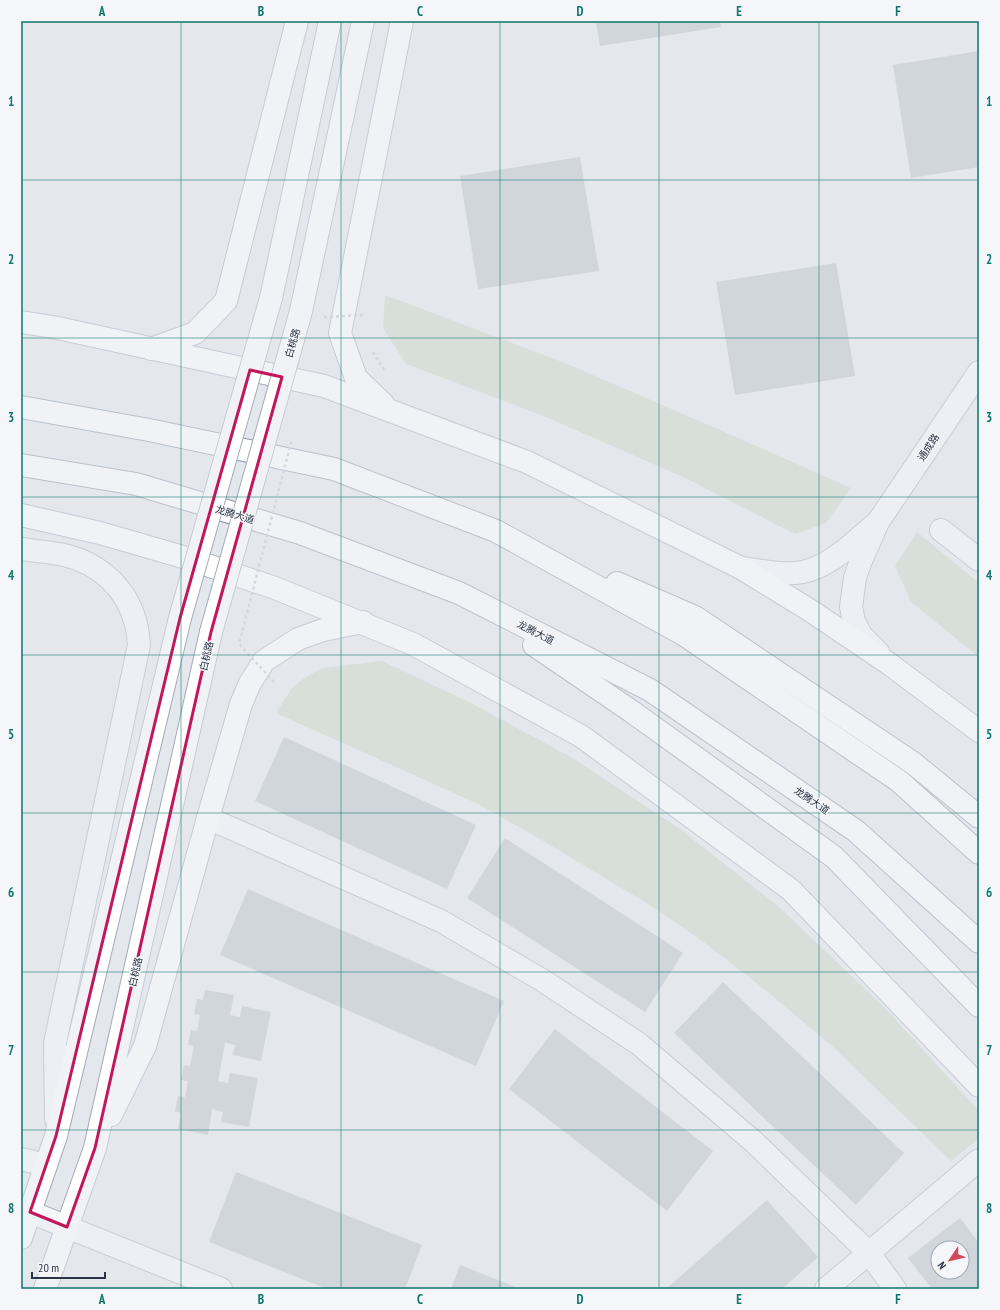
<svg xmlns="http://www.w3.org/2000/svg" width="1000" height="1310" font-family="'PT Sans Narrow','Noto Sans SC',sans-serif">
<rect width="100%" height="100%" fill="#e4e7ec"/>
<g fill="#c9d6c5">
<polygon points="385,295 565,363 711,426 851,488 826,523 795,534 683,477 546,417 406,364 383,328"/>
<polygon points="917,532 979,583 979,657 911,602 895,566"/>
<polygon points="382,661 471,703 569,756 676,826 778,906 884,1007 979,1111 977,1140 951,1161 832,1046 768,992 705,943 648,904 535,836 478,804 276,713 292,688 304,678 322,668"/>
</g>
<g fill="#bbc0ca" fill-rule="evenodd">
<polygon points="596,21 720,21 721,27 600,46"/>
<polygon points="979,51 979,167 911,178 893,65"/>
<polygon points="580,157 599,271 478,289 460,176"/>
<polygon points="836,263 855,376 735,395 716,282"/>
<polygon points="284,737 476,825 447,889 255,801"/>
<polygon points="505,838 683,953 645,1012 467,898"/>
<polygon points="248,889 504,1001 476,1066 220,955"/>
<polygon points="723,982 904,1153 856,1205 674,1033"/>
<polygon points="205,990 234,995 230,1015 240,1017 242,1006 271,1012 261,1061 233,1055 235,1045 225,1043 218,1081 228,1083 230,1073 258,1078 249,1127 221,1122 223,1112 212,1109 208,1135 178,1129 181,1113 175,1111 178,1096 185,1097 188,1081 181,1080 184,1065 190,1066 194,1046 188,1045 191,1030 197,1031 200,1015 194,1014 197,999 203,1000"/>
<polygon points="555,1029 713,1151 667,1211 509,1089"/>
<polygon points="236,1172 422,1245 405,1289 327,1289 209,1242"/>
<polygon points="767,1200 818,1257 782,1289 666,1289"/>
<path d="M 960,1218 L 979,1243 L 979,1289 L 932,1289 L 908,1258 ZM 938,1248 L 962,1248 L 962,1272 L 938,1272 Z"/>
<polygon points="460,1265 521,1289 451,1289"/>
</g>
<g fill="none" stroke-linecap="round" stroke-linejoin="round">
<defs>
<g id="minor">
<polyline points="941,530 979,560"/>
<path d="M 21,549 C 35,551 50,552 64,555 C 99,563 127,588 136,624 C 138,631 138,638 139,645 L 55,1043 L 56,1119"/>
<path d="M 741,568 C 760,570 783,576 803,572 C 831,566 854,542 875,524"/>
<polyline points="878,652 861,635 854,621 851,607 855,578 860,563 878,522 979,372"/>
<polyline points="208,818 441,921 542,980 639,1044 754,1142 869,1253 895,1289"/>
<polyline points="21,1159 46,1165"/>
<polyline points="30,1212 221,1289"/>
<polyline points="826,1289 979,1160"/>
</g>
<g id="major">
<polyline points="271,298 330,21"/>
<polyline points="301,311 363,21"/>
<polyline points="21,322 53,327 324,386 527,462 741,568 811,611 888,663 979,731"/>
<polyline points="151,349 195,333 226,301 297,21"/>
<polyline points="383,404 356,378 340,333 402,21"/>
<polyline points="21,515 100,533 183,557 275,588 413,644 581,736 791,890 979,1086"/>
<polyline points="111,1115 145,1046 208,818 241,704 250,683 264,661 298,639 323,630 363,622"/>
<polyline points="21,1238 56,1136 180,618"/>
<polyline points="45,1289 95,1148 211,632"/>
</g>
<g id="highway">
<polyline points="21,407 149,430 334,469 496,531 683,634 899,781 979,853"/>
<polyline points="21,465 136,484 300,533 459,593 650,690 856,831 979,942"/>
<polyline points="617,583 695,617 913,763 979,817"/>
<polyline points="534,645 631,711 834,857 979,1006"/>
</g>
</defs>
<use href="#minor" stroke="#a9aeb7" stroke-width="24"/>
<use href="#major" stroke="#a3abb8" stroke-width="24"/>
<use href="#highway" stroke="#8b94a3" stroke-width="24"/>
<polyline stroke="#c2c5cb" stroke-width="2.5" stroke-dasharray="3 3" stroke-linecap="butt" points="373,352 385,371"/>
<use href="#minor" stroke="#f7f8fa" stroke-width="22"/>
<use href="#major" stroke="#fff" stroke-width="22"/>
<use href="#highway" stroke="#fff" stroke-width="22"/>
<defs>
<g id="major-bridge">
<polyline points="180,618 271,298"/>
<polyline points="211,632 301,311"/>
</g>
</defs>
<use href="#major-bridge" stroke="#a3abb8" stroke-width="24" stroke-linecap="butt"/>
<g stroke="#c2c5cb" stroke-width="2.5" stroke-dasharray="3 3" stroke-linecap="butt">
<polyline points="324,317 366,315"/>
<polyline points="274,682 239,644 292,439"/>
</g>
<use href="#major-bridge" stroke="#fff" stroke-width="22"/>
</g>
<path d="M0 0H1000V1310H0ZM 250,370 L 282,377 L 211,632 L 95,1148 L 67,1227 L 30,1212 L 56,1136 L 180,618 Z" fill="#e4e7ec" fill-opacity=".55" fill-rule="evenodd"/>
<path fill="none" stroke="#c2185b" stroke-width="3" stroke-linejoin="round" d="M 250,370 L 282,377 L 211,632 L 95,1148 L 67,1227 L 30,1212 L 56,1136 L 180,618 Z"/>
<path fill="none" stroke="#0f766e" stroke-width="1" stroke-opacity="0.55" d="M 181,21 L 181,1289M 341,21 L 341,1289M 500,21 L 500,1289M 659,21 L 659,1289M 819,21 L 819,1289M 21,180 L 979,180M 21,338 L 979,338M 21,497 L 979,497M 21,655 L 979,655M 21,813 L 979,813M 21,972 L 979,972M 21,1130 L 979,1130"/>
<g text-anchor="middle" stroke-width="3" stroke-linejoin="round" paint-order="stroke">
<g font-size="10" fill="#2b3445" stroke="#f4f6f9">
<text transform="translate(292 343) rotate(-74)" y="4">白桃路</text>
<text transform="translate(928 447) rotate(-56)" y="4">通成路</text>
<text transform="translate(235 514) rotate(17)" y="4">龙腾大道</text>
<text transform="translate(536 632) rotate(27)" y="4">龙腾大道</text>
<text transform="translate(206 656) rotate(-77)" y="4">白桃路</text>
<text transform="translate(812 800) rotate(34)" y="4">龙腾大道</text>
<text transform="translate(135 972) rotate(-77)" y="4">白桃路</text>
</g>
</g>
<rect width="1000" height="1310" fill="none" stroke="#f4f6f9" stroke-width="44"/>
<g transform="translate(950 1260) rotate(235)"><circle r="19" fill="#f4f6f9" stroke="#a4a8b1"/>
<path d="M0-3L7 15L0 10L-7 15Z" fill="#d1495b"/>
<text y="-6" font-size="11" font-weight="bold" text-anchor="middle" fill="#2b3445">N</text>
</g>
<path d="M32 1272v6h73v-6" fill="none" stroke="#2b3445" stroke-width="2"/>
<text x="38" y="1272" font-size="12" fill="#2b3445" stroke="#f4f6f9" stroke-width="3" paint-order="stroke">20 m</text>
<rect x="22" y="22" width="956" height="1266" fill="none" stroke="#0f766e" stroke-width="1.5"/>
<g font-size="13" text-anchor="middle" font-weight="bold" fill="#0f766e">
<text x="102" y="16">A</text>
<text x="261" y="16">B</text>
<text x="420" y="16">C</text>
<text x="580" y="16">D</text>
<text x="739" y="16">E</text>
<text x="898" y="16">F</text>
<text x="11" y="106">1</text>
<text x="989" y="106">1</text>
<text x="11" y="264">2</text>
<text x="989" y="264">2</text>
<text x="11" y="422">3</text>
<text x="989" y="422">3</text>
<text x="11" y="580">4</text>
<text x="989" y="580">4</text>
<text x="11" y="739">5</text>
<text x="989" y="739">5</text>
<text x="11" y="897">6</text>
<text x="989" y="897">6</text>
<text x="11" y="1055">7</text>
<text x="989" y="1055">7</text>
<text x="11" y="1213">8</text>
<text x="989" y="1213">8</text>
<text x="102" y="1304">A</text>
<text x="261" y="1304">B</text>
<text x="420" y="1304">C</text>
<text x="580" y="1304">D</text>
<text x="739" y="1304">E</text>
<text x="898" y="1304">F</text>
</g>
</svg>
